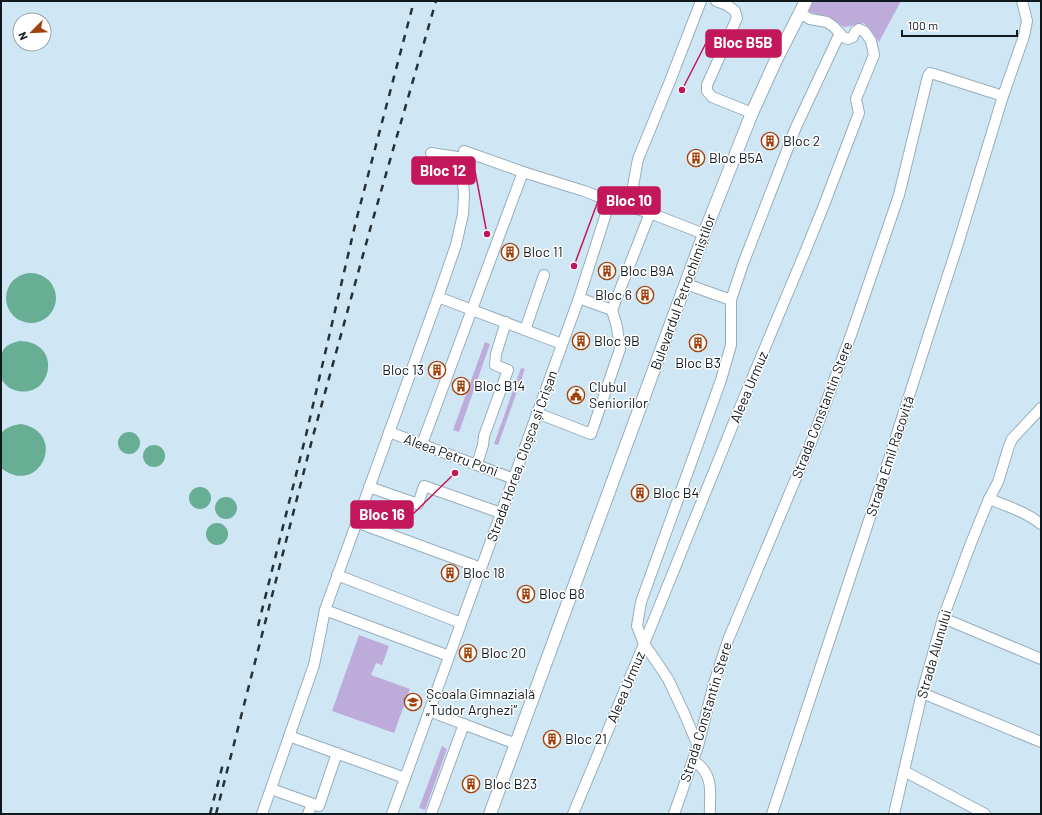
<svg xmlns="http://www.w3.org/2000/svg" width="1042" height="815" font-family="Barlow,sans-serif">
<rect width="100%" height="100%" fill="#cfe7f5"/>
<g fill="#bdabd9">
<polygon points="813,1 901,1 879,42 864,23 845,27 808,11"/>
<polygon points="485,342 490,344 459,432 453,430"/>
<polygon points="521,368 525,369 498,445 494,444"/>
<polygon points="359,635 389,646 382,665 376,663 371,675 410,689 394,733 332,711"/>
<polygon points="442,746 447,749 425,810 419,808"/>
</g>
<g fill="#67ae94">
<circle cx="31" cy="298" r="25"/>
<path d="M 19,341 C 63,341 53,398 18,391 C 13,390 9,388 5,384 C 0,378 1,375 1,367 C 1,350 2,346 19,341 Z"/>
<path d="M 21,424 C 69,433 39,498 1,468 L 1,433 C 7,427 13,425 21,424 Z"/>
<circle cx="129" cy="443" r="11"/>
<circle cx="154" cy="456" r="11"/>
<circle cx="200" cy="498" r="11"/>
<circle cx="226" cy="508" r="11"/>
<circle cx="217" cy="534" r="11"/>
</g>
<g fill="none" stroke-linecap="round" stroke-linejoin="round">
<defs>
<g id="minor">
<polyline points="716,1 727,5 735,11 737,18 707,85 707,91 712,97 752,113"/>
<polyline points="431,153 464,158"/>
<polyline points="626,206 631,197 638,159 670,81 701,1"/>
<polyline points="686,284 731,300 731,345 721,380 641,602 637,626 644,644 656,661 668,679 684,713 698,746"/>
<polyline points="438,297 562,344"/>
<polyline points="579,298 612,310"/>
<polyline points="731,300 743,264 796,127 840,33"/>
<polyline points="525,330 544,275"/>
<polyline points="537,413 591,434 620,349 617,327 612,310 650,213"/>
<polyline points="389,432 514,479"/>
<polyline points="422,444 523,172"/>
<polyline points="477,464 483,445 484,436 508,370 495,365 496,354 506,322"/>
<polyline points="369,487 418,504 424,486 501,513"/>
<path d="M 989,499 C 1007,506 1026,512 1041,524"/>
<polyline points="356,522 481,568"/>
<polyline points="337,575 461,623"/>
<polyline points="325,610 449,656"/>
<polyline points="943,618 1041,659"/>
<polyline points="922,693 1041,742"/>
<polyline points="429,711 516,744"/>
<polyline points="289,736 405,778"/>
<path d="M 693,760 C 696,763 700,765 702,768 C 714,781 709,799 710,814"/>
<polyline points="904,771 985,814"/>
<polyline points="271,789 319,806 337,753"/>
<polyline points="262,814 314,665 325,610 438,297 456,245 463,214 464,194 462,173 464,151 523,172 584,191 610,201 650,213 704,234"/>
<polyline points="308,814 312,804"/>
<polyline points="392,814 579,298 610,201"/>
<polyline points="431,814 464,724"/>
<polyline points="573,814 644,644 736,417 805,252 824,205 859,113 856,99 874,55 871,41 865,32 859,29 855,32 853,37 848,39 843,37 834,27 827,22 810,19 800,13"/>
<polyline points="674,814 698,746 714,683 728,640 812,440 851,335 899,195 928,76 930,73 934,74 1003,96"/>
<polyline points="772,814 879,490 933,321 958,244 1003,96 1024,36 1027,21 1022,1"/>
<polyline points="894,814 922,693 943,618 971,543 989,499 998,482 1009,446 1012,439 1041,408"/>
</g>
<polyline id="major" points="490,814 704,234 752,113 776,60 806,1"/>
</defs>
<use href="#minor" stroke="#97adbb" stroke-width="12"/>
<use href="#major" stroke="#97adbb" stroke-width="14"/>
<use href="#minor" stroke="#fff" stroke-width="10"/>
<use href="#major" stroke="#fff" stroke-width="12"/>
<g stroke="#263137" stroke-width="2.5" stroke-dasharray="7 7" stroke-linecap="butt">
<polyline points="258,626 306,435 356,221 414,1"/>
<polyline points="210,814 224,760"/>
<polyline points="216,814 313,436 371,226 436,1"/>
</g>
</g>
<defs>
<symbol id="building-ring" viewBox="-11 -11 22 22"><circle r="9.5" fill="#fff" stroke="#a33f09" stroke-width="1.5"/><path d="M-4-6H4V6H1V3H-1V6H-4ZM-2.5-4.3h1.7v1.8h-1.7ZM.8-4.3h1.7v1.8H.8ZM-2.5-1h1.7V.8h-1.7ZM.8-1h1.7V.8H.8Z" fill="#a33f09"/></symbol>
<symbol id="civic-ring" viewBox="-11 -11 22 22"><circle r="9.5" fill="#fff" stroke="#a33f09" stroke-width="1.5"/><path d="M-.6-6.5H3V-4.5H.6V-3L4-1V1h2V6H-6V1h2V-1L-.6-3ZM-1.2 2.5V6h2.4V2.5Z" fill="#a33f09"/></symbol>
<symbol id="school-ring" viewBox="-11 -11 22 22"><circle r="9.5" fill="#fff" stroke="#a33f09" stroke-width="1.5"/><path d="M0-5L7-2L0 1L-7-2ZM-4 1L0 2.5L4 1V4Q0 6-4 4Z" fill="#a33f09"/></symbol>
</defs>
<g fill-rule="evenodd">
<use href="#building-ring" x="760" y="131" width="20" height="20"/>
<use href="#building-ring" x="686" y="148" width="20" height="20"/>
<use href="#building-ring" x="500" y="242" width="20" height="20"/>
<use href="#building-ring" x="597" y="261" width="20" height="20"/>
<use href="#building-ring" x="635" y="285" width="20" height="20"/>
<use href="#building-ring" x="571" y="331" width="20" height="20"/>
<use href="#building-ring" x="688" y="333" width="20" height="20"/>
<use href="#building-ring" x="427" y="360" width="20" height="20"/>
<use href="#building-ring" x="451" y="376" width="20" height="20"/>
<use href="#civic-ring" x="566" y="385" width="20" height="20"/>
<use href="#building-ring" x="630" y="483" width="20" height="20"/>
<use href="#building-ring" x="440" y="563" width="20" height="20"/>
<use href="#building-ring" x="516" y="584" width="20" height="20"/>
<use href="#building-ring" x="458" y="643" width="20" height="20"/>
<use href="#school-ring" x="403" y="692" width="20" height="20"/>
<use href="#building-ring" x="542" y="729" width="20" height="20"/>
<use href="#building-ring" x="461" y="774" width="20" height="20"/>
</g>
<g text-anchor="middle" stroke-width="3" stroke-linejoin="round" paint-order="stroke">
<g font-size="14" fill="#0f181d" stroke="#fff" text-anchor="start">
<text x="783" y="146">Bloc 2</text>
<text x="709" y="163">Bloc B5A</text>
<text x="523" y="257">Bloc 11</text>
<text x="620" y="276">Bloc B9A</text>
<text x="632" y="300" text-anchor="end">Bloc 6</text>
<text x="594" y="346">Bloc 9B</text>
<text x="698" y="368" text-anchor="middle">Bloc B3</text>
<text x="424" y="375" text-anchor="end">Bloc 13</text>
<text x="474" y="391">Bloc B14</text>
<text x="589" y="392">Clubul<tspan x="589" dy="16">Seniorilor</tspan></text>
<text x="653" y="498">Bloc B4</text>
<text x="463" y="578">Bloc 18</text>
<text x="539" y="599">Bloc B8</text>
<text x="481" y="658">Bloc 20</text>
<text x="426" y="699">Școala Gimnazială<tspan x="426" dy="16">„Tudor Arghezi”</tspan></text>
<text x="565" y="744">Bloc 21</text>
<text x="484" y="789">Bloc B23</text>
</g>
<g font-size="14" fill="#0f181d" stroke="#fff">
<text transform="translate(683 292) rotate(-70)" y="5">Bulevardul Petrochimiștilor</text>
<text transform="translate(749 387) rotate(-67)" y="5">Aleea Urmuz</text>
<text transform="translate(822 410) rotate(-69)" y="5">Strada Constantin Stere</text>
<text transform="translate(451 455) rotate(20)" y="5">Aleea Petru Poni</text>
<text transform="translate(522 456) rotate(-70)" y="5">Strada Horea, Cloșca și Crișan</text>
<text transform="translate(890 456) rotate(-72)" y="5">Strada Emil Racoviță</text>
<text transform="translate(934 654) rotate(-74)" y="5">Strada Alunului</text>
<text transform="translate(626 687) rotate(-67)" y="5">Aleea Urmuz</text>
<text transform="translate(706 712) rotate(-73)" y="5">Strada Constantin Stere</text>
</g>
</g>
<path fill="none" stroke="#c2185b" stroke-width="1.5" d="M682 90L706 43M487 234L475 171M574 266L598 201M455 473L413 514"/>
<g fill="#c2185b" stroke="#fff" stroke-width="1.5">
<circle cx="682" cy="90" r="4"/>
<circle cx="487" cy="234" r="4"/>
<circle cx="574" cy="266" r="4"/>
<circle cx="455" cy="473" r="4"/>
</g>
<g fill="#c2185b" stroke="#c2185b" stroke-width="1.5">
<rect x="706" y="30" width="75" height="27" rx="4"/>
<rect x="412" y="157" width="63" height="27" rx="4"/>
<rect x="598" y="187" width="62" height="27" rx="4"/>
<rect x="351" y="501" width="62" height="27" rx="4"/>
</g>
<g font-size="15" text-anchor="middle" font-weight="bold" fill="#fff">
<text x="743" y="48">Bloc B5B</text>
<text x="443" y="176">Bloc 12</text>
<text x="629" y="206">Bloc 10</text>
<text x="382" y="520">Bloc 16</text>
</g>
<rect width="1042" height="815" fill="none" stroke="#0f181d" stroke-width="4"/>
<g transform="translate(32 32) rotate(246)"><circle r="19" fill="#ffffff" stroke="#9fa3a5"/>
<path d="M0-3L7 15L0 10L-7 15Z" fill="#a33f09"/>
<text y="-6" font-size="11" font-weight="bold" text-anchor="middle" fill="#0f181d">N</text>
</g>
<path d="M902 30v6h115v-6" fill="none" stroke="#0f181d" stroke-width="2"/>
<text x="908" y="30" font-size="12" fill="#0f181d" stroke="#ffffff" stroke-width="3" paint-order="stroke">100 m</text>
</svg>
